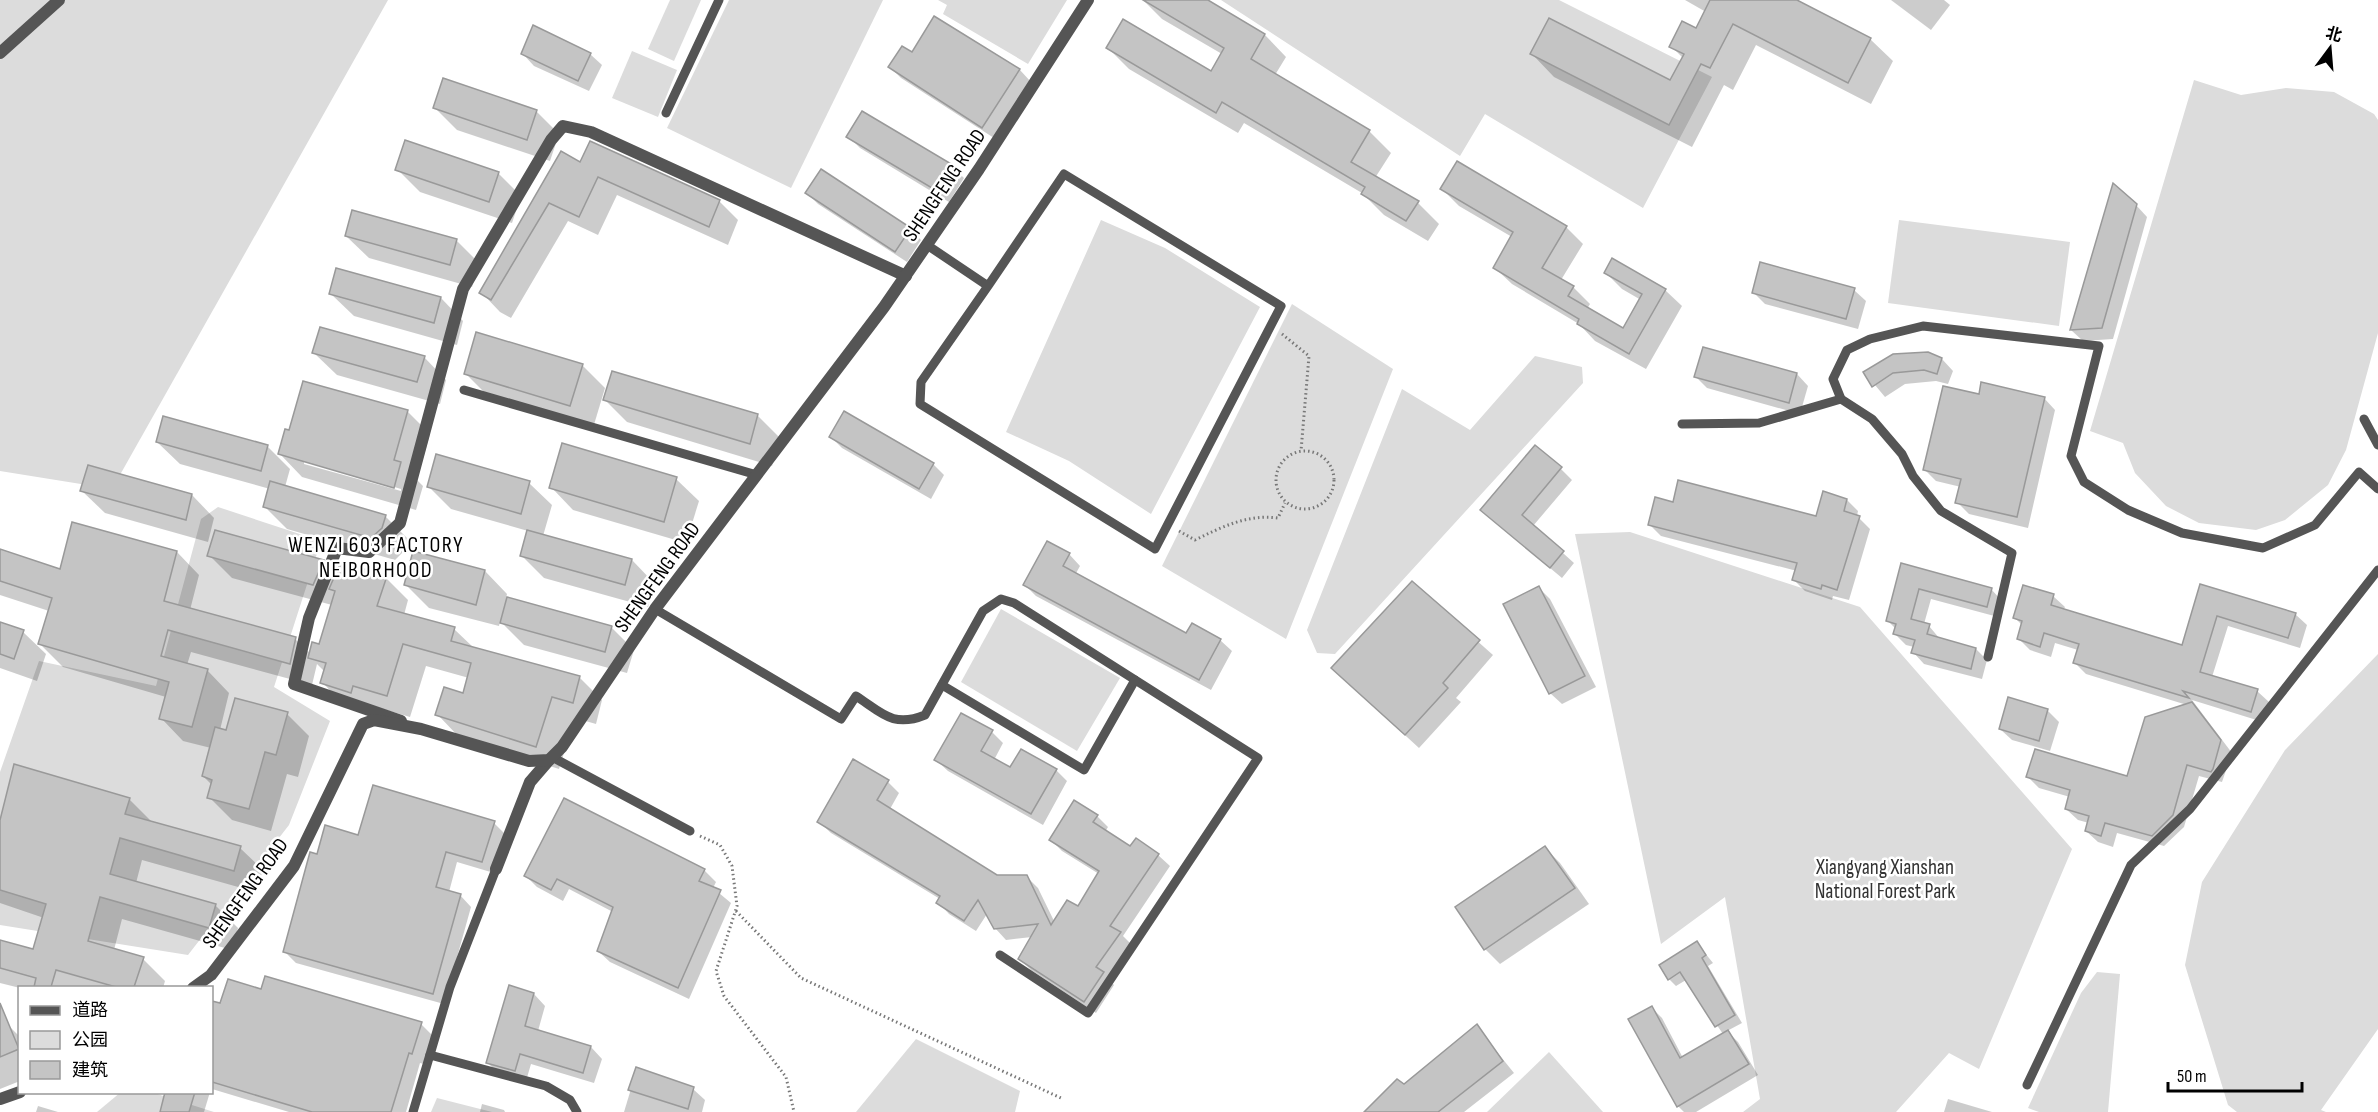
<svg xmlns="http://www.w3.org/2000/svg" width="2378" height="1112" font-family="'Sofia Sans Condensed','Noto Sans SC',sans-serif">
<rect width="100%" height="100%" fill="#fff"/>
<g fill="#dcdcdc">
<polygon points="0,0 388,0 112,489 0,471"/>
<polygon points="670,0 701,0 674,61 648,49"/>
<polygon points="729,0 883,0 791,188 667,128"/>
<polygon points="938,0 1067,0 1028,64 943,14 947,5"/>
<polygon points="1221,0 1559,0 1712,77 1643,208 1485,114 1460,156"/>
<polygon points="632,51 677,70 658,117 612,98"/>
<polygon points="2194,80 2241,95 2286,88 2334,92 2374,114 2378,120 2378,333 2346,450 2328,485 2285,520 2256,530 2199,523 2166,506 2135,473 2123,443 2090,431"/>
<polygon points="1101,220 1165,248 1260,307 1151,514 1069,461 1006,432"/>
<polygon points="1899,220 2070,242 2059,326 1888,303"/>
<polygon points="1292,304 1393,369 1286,639 1162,566"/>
<polygon points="1535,356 1582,367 1583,383 1335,654 1317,653 1307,630 1402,389 1470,430"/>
<polygon points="218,507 321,541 274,687 330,721 289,825 188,955 0,925 0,772 39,661 156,686 201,519"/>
<polygon points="1630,532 1860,607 2072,849 1979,1069 1949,1053 1896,1112 1743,1112 1760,1099 1725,897 1661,944 1575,534"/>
<polygon points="1001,609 1120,678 1077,751 961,682"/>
<polygon points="2378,654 2378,1029 2321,1110 2326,1112 2237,1112 2228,1105 2185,965 2202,882 2285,750"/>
<polygon points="2097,972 2120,974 2108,1112 2039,1112 2028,1108 2081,993"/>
<polygon points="916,1039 1020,1091 1015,1112 856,1112"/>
<polygon points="1549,1052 1603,1112 1487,1112"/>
<polygon points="121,1092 154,1093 214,1112 97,1112"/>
<polygon points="437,1098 492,1112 431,1112"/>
</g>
<g fill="#0003" fill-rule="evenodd">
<polygon points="1143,0 1205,0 1265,35 1286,57 1275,75 1369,131 1391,153 1375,178 1418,203 1439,224 1428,241 1384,215 1362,193 1244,123 1238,133 1129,69 1108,48 1211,73 1222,54 1162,19"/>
<polygon points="1685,0 1794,0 1870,39 1893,61 1871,104 1756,45 1733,90 1724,85 1692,147 1554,77 1532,54 1671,82 1683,58 1671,46 1696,30 1706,12"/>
<polygon points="1891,0 1944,0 1950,5 1931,30"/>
<polygon points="934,18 1020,70 1031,82 994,138 901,78 890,67 912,54"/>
<polygon points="523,54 590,54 602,65 589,91 534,66"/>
<polygon points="435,108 536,111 559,134 550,161 457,130"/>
<polygon points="863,113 952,167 964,178 949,202 860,148 848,136"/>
<polygon points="562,154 581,164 719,201 738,220 728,245 617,195 598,235 568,221 511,318 500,312 481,292"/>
<polygon points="1458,163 1566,227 1583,244 1561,280 1573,287 1590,304 1587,309 1624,330 1641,300 1622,289 1606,273 1665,290 1682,306 1646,369 1595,341 1579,324 1512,284 1495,268 1512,237 1459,206 1442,189"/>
<polygon points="397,169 498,173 521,196 512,223 420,192"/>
<polygon points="807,193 910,229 921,240 907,262 818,204"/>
<polygon points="2136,205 2147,217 2113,339 2083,341 2071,330"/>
<polygon points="346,236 456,240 479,263 472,287 369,258"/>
<polygon points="1854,290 1866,301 1858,329 1765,304 1753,292"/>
<polygon points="331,294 441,298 463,321 457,345 354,316"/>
<polygon points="1704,349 1797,374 1808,386 1800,414 1707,388 1696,377"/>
<polygon points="314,353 424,357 446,380 440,404 337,375"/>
<polygon points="1928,353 1942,359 1953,371 1948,384 1936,381 1905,384 1885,397 1865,373"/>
<polygon points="582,365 605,388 593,428 488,396 465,373"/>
<polygon points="613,372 758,416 780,438 772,466 627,422 605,400"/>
<polygon points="1980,396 2044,398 2055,410 2028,528 1969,514 1957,502 1961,487 1936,481 1925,470"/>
<path d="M 407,411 L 430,434 L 417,480 L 423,486 L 416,510 L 302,477 L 280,454 L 290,432 ZM 304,460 L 401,489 L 401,491 L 304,464 Z"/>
<polygon points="831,437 933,464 944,475 931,499 842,448"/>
<polygon points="157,442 267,446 290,469 285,487 385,516 408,539 404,551 395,560 287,529 265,507 270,489 180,464"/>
<polygon points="1561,469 1572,480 1533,526 1574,563 1562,578 1494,521"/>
<polygon points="676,479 699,501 686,543 573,510 551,487"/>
<polygon points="529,483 552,505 543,536 632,560 654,583 648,607 544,578 522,556 528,531 451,509 428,486"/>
<polygon points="82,491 192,495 214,518 208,542 105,513"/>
<polygon points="1847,500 1858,511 1857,516 1870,529 1849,600 1833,596 1832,600 1805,591 1794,580 1797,571 1661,536 1649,524 1674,504 1817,517"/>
<polygon points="0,550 61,571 177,552 199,575 190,610 295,639 311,654 320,645 332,605 232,578 209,555 323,561 337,575 386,578 408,600 404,615 454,629 474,648 580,678 602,700 596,724 575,718 559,769 459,737 437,714 464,695 469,678 426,666 410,717 376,707 344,705 322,682 325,672 317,664 312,685 191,652 187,665 207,670 229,693 220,730 227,732 287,714 309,736 298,777 287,774 271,831 232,820 209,797 212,785 203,776 211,748 183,741 161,718 166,697 63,667 40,644 49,611 0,595"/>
<polygon points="1069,554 1080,566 1075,575 1187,635 1220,640 1232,651 1211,690 1036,596 1025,585"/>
<polygon points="1902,565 1991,589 2002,601 1998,617 1931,599 1924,624 1929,626 1940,639 1976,649 1987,660 1982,679 1924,664 1913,652 1914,647 1906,645 1895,634 1896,629 1887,620"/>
<polygon points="485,571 507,594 506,598 611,627 634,650 627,673 524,645 500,621 499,626 429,608 406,585"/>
<polygon points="1412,583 1493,655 1456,698 1461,702 1419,748 1347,682"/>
<polygon points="2201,585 2295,614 2307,625 2300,648 2228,626 2212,677 2257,691 2269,702 2263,722 2192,700 2232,753 2222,782 2199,776 2184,827 2164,846 2117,833 2113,847 2098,842 2086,831 2089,823 2078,820 2066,809 2070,797 2039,788 2028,777 2128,778 2187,705 2086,674 2075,663 2078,650 2055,643 2051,657 2030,650 2019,639 2023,626 2015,618 2053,596 2065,607 2063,611 2183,647"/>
<polygon points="1539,588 1550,599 1596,687 1562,704 1550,693"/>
<polygon points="0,624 23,632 46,654 37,681 0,668"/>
<polygon points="2047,710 2059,722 2050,751 2012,740 2000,729"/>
<polygon points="992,732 1003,743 994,760 1011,769 1056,770 1067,781 1043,825 948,771 936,760"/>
<polygon points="888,782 899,793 890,809 996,876 1026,876 1038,888 1055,923 1079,908 1099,874 1062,851 1051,840 1097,816 1108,827 1105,832 1131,848 1158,855 1170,866 1123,936 1131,944 1107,978 1114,985 1096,1013 1031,970 1019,958 1032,937 1006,940 995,928 987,914 976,931 949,914 938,902 940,899 831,833 819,822"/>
<polygon points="129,799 151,821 240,848 263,870 256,892 142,860 136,883 215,905 238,928 232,950 122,919 114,950 143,959 165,981 163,988 20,988 0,983 0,941 34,951 44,918 0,903 0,819"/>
<polygon points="565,800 705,871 716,882 713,888 731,903 689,999 610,962 598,951 613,912 569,889 563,901 537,887 526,876"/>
<polygon points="494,823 505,834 494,873 457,862 449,892 460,895 471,907 444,1004 296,963 284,951 318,856 359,837"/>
<polygon points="1545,848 1560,863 1589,904 1500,964 1485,949"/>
<polygon points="1697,943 1713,963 1708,966 1742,1023 1727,1031 1738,1042 1758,1075 1696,1112 1684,1112 1678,1106 1652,1008 1662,1018 1683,1058 1723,1034 1686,980 1676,986 1669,979"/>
<polygon points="262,991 421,1024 432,1035 424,1064 420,1063 406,1112 289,1112 212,1089 212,1002 221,1005"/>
<polygon points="534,994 545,1006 538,1031 591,1047 602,1059 594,1083 531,1064 526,1081 499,1074 487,1062"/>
<polygon points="9,1026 20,1037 20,1081 0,1089 0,1030"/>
<polygon points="1476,1026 1514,1073 1464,1112 1366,1112 1404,1086"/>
<polygon points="637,1069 693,1089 705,1100 702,1112 624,1112"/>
<polygon points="167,1092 210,1092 204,1112 161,1112"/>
<polygon points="1948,1099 1992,1112 1944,1112"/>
<polygon points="482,1104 504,1110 505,1112 480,1112"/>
<polygon points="38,1106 58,1112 36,1112"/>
</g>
<g fill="#c4c4c4" stroke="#999" stroke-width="1.5">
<polygon points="1143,0 1208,0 1265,34 1251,59 1370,130 1351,162 1419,201 1406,221 1361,194 1365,187 1222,102 1216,113 1106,48 1123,19 1211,71 1224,48"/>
<polygon points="1710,0 1797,0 1871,38 1848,83 1733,24 1710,68 1701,64 1669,125 1530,54 1549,18 1670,80 1684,54 1669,47 1682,21 1696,28"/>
<polygon points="934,16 1020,69 982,128 888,67 902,46 912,52"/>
<polygon points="533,25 591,53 578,81 521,54"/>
<polygon points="443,78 537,110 527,140 433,108"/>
<polygon points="862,111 953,165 937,191 846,137"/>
<polygon points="405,140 499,172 489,202 395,170"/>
<polygon points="590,141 720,200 709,227 598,177 579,217 549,203 491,300 479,293 561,151 580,162"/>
<polygon points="1457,161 1567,226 1542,268 1574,286 1568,296 1623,328 1642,294 1604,273 1612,258 1666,289 1629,354 1577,324 1579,319 1493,268 1513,232 1440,189"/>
<polygon points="821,169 911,228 895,252 805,193"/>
<polygon points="2113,183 2137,204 2102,328 2070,330"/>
<polygon points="352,210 457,239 450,265 345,236"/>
<polygon points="1760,262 1855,288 1846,319 1752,293"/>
<polygon points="336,268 441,297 434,323 329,294"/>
<polygon points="320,327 425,356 417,382 312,353"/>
<polygon points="476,332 583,364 570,406 464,374"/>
<polygon points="1703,347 1797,373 1789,403 1694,377"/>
<polygon points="1928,352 1942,358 1937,374 1924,370 1893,373 1872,387 1863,372 1893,354"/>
<polygon points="612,371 758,414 750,444 603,400"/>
<polygon points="303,381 408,410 394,460 401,462 394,488 278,454 285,429 289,430"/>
<polygon points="1981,382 2045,397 2017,517 1955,503 1961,479 1923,470 1943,386 1979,394"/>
<polygon points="844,411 934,463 919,489 829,437"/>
<polygon points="163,416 268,445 261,471 156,442"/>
<polygon points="562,443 677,477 664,522 549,488"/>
<polygon points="1535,445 1562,467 1522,515 1564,551 1550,568 1480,510"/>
<polygon points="436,454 530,481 521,514 427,487"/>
<polygon points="88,465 192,494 186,520 80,491"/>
<polygon points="1678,480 1816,516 1823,491 1847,499 1844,511 1860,516 1837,590 1822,585 1821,589 1792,580 1797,563 1648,525 1655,497 1673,502"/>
<polygon points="270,481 386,515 382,528 371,538 263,507"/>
<polygon points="72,522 177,551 164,601 296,637 290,664 168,630 161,656 208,669 192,727 159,719 169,682 38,644 52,598 0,581 0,549 60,569"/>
<polygon points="215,530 324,560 313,585 207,556"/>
<polygon points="527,530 632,559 625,585 520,556"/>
<polygon points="1047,541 1070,553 1063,566 1186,633 1192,623 1221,639 1199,680 1023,585"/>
<polygon points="413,551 485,570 476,605 404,585"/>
<polygon points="344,563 387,576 377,606 455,627 451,641 580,676 573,703 552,697 536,747 435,715 444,687 463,693 471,663 403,644 387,696 353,686 351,693 320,683 326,663 308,658 312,642 319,644 335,591 329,589 340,564"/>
<polygon points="1901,563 1992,588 1987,607 1919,589 1911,619 1930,624 1927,634 1976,648 1971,669 1911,653 1915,640 1893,634 1896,624 1886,621"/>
<polygon points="1412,581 1480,640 1443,683 1448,688 1405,735 1331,668"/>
<polygon points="2200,584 2296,613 2288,638 2217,616 2200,672 2258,689 2251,712 2183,691 2189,698 2073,663 2079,644 2044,633 2040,647 2017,639 2022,621 2013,618 2023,585 2054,594 2051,605 2182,645"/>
<polygon points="1539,586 1585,676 1549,694 1503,604"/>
<polygon points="507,597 612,626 605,652 500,623"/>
<polygon points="0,622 24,630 14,659 0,654"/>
<polygon points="2008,697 2048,709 2039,741 1999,729"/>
<polygon points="235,698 288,712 276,755 265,752 249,809 207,798 212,780 202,776 215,727 226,730"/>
<polygon points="2192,702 2221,740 2213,769 2211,772 2187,765 2173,815 2152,836 2105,823 2101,836 2085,831 2089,816 2065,809 2070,790 2026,777 2035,749 2127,776 2145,717"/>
<polygon points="961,713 993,730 981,751 1010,767 1021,749 1057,769 1031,814 934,760"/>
<polygon points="853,759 889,780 877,800 997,875 1027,875 1051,925 1067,900 1078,906 1099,871 1049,840 1074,800 1098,815 1093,822 1130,846 1136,838 1159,854 1110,926 1121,932 1096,967 1104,972 1084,1002 1018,959 1038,924 994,929 978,900 964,921 936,903 940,896 817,822"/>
<polygon points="14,764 130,798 125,814 241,846 234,871 120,838 110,874 216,904 209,928 100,897 88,941 144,957 134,987 116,987 56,970 51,987 34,987 36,978 0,968 0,940 33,949 46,904 0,890 0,820"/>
<polygon points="373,785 495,821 482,862 446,852 436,887 461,894 433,994 283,952 310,852 317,854 325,825 358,835"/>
<polygon points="564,798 705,869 699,881 721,890 678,988 597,951 613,907 557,879 551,890 524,876"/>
<polygon points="1545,846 1575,888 1484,950 1455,907"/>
<polygon points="1697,941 1706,955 1702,958 1735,1015 1715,1027 1680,972 1668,980 1659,965"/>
<polygon points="265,976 422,1022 412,1054 409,1053 391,1112 312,1112 212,1082 212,1001 220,1003 228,979 261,989"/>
<polygon points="509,985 534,993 525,1026 591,1046 583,1073 520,1054 515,1071 486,1063"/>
<polygon points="0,1003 19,1049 0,1057"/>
<polygon points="1652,1006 1680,1058 1728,1030 1749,1064 1677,1107 1628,1019"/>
<polygon points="1477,1024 1503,1061 1438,1112 1364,1112 1397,1079 1404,1084"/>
<polygon points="636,1067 694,1087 688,1109 628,1090"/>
<polygon points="165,1092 195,1092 189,1112 160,1112"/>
</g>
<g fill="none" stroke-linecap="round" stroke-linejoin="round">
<g stroke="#777" stroke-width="3" stroke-dasharray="1.5 3" stroke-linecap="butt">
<polyline points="1282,334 1309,356 1301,451"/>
<circle cx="1305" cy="480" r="29"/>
<path d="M 1179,531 L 1195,540 C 1222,527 1247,514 1278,518 L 1285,503"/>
<polyline points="700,836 720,845 732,866 737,906 716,971 724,996 786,1077 794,1112"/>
<polyline points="736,911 801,978 1061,1098"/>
</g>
<g stroke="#555" stroke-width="9">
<polyline points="666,113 719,0"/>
<polyline points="927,245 988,286 1064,174 1281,306 1155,549 920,404 921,382 988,286"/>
<polyline points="464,390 757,475"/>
<polyline points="2364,419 2378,445"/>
<polyline points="1682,424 1759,423 1841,399"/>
<path d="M 655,609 L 841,719 L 856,696 C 882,713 893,728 925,715 L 983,611 L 1001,599 L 1014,603 L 1258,758 L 1088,1013 L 1000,955"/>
<polyline points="1988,657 2012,553 1941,511 1913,476 1902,454 1872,419 1841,399 1833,379 1847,350 1870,339 1923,326 2099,346 2071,456 2084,482 2128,510 2182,533 2263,548 2315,525 2359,472 2378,489"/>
<polyline points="942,685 1084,770 1135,680"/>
<polyline points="552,757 690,831"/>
<polyline points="430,1055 546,1086 570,1100 577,1112"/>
<polyline points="2027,1085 2131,865 2190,809 2378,570"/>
<polyline points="413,1112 450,987 496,869"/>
</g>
<polyline stroke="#555" stroke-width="12" points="0,53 59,0"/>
<g stroke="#555" stroke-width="12">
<polyline points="401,721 294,684 309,618 337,548 369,552 400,523 463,289 551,140 563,126 591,132 906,276"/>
<polyline points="496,869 530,782 549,760"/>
</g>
<g stroke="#555" stroke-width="12">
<polyline points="193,988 211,975 294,866 363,724 374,720 421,729 529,761 549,760 562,747 655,609 884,307 979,169 1088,0"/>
<polyline points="0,1099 20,1092"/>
</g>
</g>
<g text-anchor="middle" stroke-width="5" stroke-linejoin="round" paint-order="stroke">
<g font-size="21" fill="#000" stroke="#fff">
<text transform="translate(944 185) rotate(-56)" y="7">SHENGFENG ROAD</text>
<text transform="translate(657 577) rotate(-54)" y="7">SHENGFENG ROAD</text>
<text transform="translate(245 893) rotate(-54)" y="7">SHENGFENG ROAD</text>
</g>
<g font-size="21" fill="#333" stroke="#fff">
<text x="1885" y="874">Xiangyang Xianshan<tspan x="1885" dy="24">National Forest Park</tspan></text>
</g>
<g font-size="22" letter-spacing="1.5" fill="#000" stroke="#fff">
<text x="376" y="552">WENZI 603 FACTORY<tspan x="376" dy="25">NEIBORHOOD</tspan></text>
</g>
</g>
<rect x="18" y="986" width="195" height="108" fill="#ffffff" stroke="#999999" stroke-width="1.5"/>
<rect x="30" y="1006" width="30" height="9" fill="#555555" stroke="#999999" stroke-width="1.5"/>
<text x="72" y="1016" font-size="18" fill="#000000">道路</text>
<rect x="30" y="1031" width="30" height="18" fill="#dcdcdc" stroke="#999999" stroke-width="1.5"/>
<text x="72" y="1046" font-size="18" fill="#000000">公园</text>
<rect x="30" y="1061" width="30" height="18" fill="#c4c4c4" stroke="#999999" stroke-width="1.5"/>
<text x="72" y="1076" font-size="18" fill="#000000">建筑</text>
<g transform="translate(2330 48) rotate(16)" stroke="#ffffff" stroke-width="4.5" paint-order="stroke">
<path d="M0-4.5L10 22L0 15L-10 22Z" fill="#000000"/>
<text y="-9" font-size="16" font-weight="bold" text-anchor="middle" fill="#000000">北</text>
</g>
<path d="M2168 1082v9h134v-9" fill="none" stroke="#000000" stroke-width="3"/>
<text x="2177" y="1082" font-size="18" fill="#000000" stroke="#ffffff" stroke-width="4.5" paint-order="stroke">50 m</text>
</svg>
